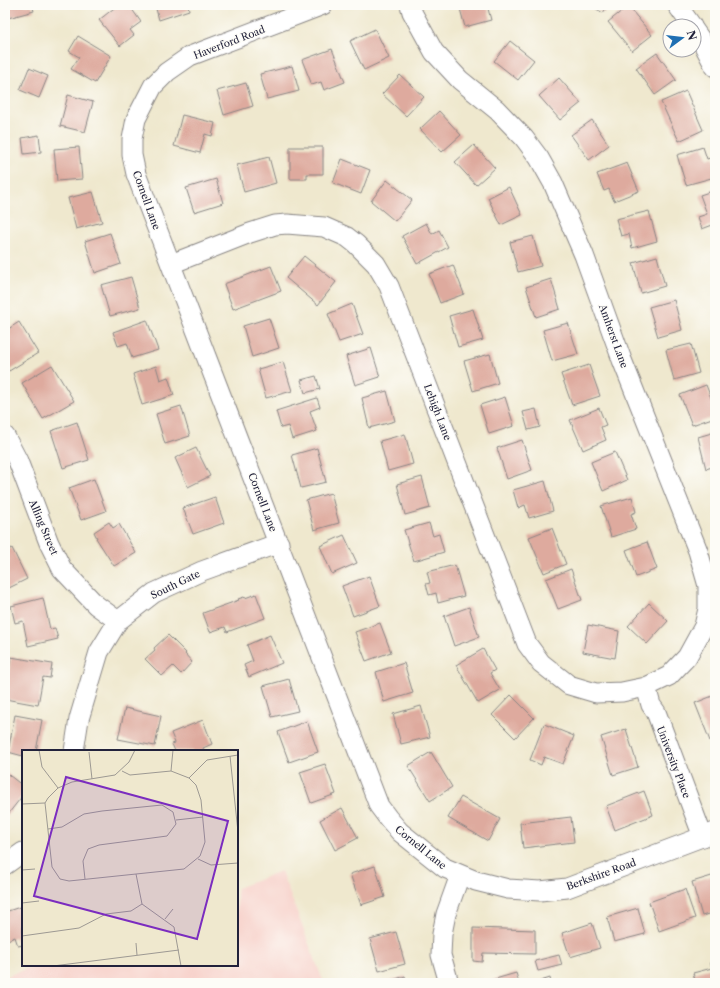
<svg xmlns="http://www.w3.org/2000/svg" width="720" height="988" font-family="'Libre Caslon Text',serif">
<rect width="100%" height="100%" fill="#fdfcf7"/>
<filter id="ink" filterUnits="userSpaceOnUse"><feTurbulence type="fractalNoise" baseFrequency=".025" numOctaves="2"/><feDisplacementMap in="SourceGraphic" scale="8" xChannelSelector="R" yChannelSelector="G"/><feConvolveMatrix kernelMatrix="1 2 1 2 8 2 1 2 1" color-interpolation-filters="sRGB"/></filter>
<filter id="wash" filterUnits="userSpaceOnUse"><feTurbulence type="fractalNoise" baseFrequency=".012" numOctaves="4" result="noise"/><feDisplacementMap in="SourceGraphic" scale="16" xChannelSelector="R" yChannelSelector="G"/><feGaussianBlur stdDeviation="0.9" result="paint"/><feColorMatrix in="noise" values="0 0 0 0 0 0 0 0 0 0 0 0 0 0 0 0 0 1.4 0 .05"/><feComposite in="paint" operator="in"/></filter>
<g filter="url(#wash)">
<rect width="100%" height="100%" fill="#efe8ce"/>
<polygon fill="#f7d0c9" points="281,871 324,983 5,983 5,977 35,965 237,965 237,888"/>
<g id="blocks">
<g fill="#deaa9e">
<polygon points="5,5 32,5 34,11 8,18 5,10"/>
<polygon points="118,5 129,5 141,22 130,30 134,35 120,46 99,20"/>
<polygon points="155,5 188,5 189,10 159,20"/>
<polygon points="459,5 487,5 491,20 465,27"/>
<polygon points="590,5 608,5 603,13"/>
<polygon points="628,6 652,35 632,51 608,22"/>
<polygon points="375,29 389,58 364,70 350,41"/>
<polygon points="78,36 111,56 95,83 71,69 79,57 69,51"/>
<polygon points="510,41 534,60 518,80 494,61"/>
<polygon points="332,49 345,82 324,90 321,82 312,85 302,60"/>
<polygon points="657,53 676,80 655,95 636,68"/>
<polygon points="292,66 299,91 267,99 260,74"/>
<polygon points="29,68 48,76 39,98 20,90"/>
<polygon points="400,75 424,97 406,116 382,94"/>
<polygon points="559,78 581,103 560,120 539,96"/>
<polygon points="246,83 253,106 224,115 217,91"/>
<polygon points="686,91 703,130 679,141 661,102"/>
<polygon points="68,95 93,102 85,132 60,126"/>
<polygon points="439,111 461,135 442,152 420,129"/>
<polygon points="182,115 215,123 212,136 205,134 200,153 174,146"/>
<polygon points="592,120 609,145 589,160 571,135"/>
<polygon points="39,135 41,152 24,154 22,138"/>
<polygon points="474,145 495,168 476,185 455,162"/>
<polygon points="79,147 82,179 57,181 54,149"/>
<polygon points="290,147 323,147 323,174 307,174 307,179 290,179"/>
<polygon points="703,147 707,159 713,157 715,163 715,177 686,185 677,155"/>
<polygon points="269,157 276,183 244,192 237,165"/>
<polygon points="342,159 370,170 361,194 333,183"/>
<polygon points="627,163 639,191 614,201 609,189 604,191 597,174"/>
<polygon points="216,179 223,203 194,212 186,188"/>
<polygon points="387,180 412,200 395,221 371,201"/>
<polygon points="509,187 522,215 501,225 488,198"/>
<polygon points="715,190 715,224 702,229 698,217 707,214 700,195"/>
<polygon points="93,192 102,222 76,229 68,198"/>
<polygon points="649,211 657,241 632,248 629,234 621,236 616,219"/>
<polygon points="426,223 432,234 439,230 448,247 417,264 402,236"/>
<polygon points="110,233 121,264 95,273 85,241"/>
<polygon points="533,236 541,266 518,272 510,242"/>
<polygon points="304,256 336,282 318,305 286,278"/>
<polygon points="657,256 665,286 641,293 633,263"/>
<polygon points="453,265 464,294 440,303 429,274"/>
<polygon points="271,266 281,291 233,309 224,284"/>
<polygon points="131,277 140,308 110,316 101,285"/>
<polygon points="551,279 560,309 536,317 526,287"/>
<polygon points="674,300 682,330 658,337 649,307"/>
<polygon points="352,304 363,334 339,342 328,314"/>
<polygon points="473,309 483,340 458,347 449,316"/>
<polygon points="269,318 279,348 252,357 243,326"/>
<polygon points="147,320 158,350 132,358 127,343 118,346 113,332"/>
<polygon points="19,322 38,353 9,371 5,365 5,331"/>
<polygon points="568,323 578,354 552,361 543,330"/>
<polygon points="691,344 699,373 674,380 666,350"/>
<polygon points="371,348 380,377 355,385 346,356"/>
<polygon points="490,354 498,383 473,391 464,361"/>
<polygon points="283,362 292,391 266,398 258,369"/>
<polygon points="52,365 74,401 43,419 22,383"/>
<polygon points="589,365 600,396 572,405 561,374"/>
<polygon points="156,366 160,380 168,377 174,395 142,405 133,374"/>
<polygon points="316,376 320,389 305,393 301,380"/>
<polygon points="706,385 715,408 715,417 692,425 680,395"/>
<polygon points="387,391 395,421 369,428 362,398"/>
<polygon points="505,397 514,426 489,434 480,405"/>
<polygon points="317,398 320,407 310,411 317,431 292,439 288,426 281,428 276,411"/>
<polygon points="181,406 190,436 165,444 156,414"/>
<polygon points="599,408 606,425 601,427 606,440 583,450 570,420"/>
<polygon points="536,409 540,427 528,430 523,412"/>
<polygon points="77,422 89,460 63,468 51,431"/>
<polygon points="715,432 715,466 706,469 698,437"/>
<polygon points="405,434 413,464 388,471 380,441"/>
<polygon points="522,440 532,470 507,479 497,448"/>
<polygon points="196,448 210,476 188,487 175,458"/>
<polygon points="317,448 326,482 301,488 292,455"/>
<polygon points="615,452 627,480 603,491 591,462"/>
<polygon points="422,477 430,508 405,515 397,484"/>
<polygon points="94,479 106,511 81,520 69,488"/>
<polygon points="545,481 553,511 529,518 525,505 518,508 513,490"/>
<polygon points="331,493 339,523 314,530 306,500"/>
<polygon points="215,497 224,523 193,534 183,508"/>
<polygon points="632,497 636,512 631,514 636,529 611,537 601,506"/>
<polygon points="109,522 113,528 119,524 136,553 114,566 96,538 97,538 94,532"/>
<polygon points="429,523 433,536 439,534 444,552 414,561 404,530"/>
<polygon points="552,528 566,564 544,573 529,537"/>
<polygon points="344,535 357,563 332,574 320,546"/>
<polygon points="647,542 657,569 636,577 626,550"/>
<polygon points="12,548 27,579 5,590 5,551"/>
<polygon points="455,565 464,596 438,603 436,593 429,595 426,584 430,583 427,572"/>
<polygon points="571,569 582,600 558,609 546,579"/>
<polygon points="369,576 380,606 353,616 342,586"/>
<polygon points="256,594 265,618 227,632 225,627 210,632 203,613 239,600 238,599 244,597 245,598"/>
<polygon points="43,598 50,629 55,628 58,639 28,646 23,621 15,623 11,606"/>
<polygon points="649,603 668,621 647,644 628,626"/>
<polygon points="469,607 479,637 454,646 444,616"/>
<polygon points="380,623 391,652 366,661 355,632"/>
<polygon points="588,625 619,631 615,658 583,652"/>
<polygon points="168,635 186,653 185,654 192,662 181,674 173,666 162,676 145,659 155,650 154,648"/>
<polygon points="270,635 282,663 249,677 244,665 253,661 247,645"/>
<polygon points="483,649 495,670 490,673 500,690 478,703 456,665"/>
<polygon points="11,657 52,664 50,678 43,677 38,705 5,699 5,694"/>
<polygon points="404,663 413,693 384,702 376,672"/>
<polygon points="289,679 298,711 272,717 263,686"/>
<polygon points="511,695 534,718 515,738 492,715"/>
<polygon points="715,695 715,739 710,741 695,703"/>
<polygon points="421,706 430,737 401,744 393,714"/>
<polygon points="125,708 161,716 155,746 118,739"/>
<polygon points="15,715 42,720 36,751 23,751 23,756 8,752"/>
<polygon points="203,720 212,744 203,748 204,751 175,751 172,744 175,743 171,733"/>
<polygon points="307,721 318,752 289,762 278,732"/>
<polygon points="544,724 574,736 563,764 544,757 541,765 530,760"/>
<polygon points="626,729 638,767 613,775 601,737"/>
<polygon points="431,752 452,787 430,801 408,766"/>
<polygon points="325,764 336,794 311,803 300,772"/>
<polygon points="5,772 23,786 23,795 5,818"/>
<polygon points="644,791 653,815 615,830 606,806"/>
<polygon points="461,797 500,819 488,841 448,818"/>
<polygon points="342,808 358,838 335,850 320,820"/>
<polygon points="571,817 574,842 523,848 520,823"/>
<polygon points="375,866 385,897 361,905 350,874"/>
<polygon points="715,875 715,912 702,916 692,882"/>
<polygon points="685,889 695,918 659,931 649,902"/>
<polygon points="23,906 23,945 18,946 15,937 5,941 5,912"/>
<polygon points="638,908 645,934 614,942 607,917"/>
<polygon points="592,923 600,948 570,957 562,933"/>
<polygon points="473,928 535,930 535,954 483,953 482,962 473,961"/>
<polygon points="396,932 405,964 379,971 370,939"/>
<polygon points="559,955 562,965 538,971 535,961"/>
<polygon points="715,960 715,983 696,983 693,973 712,968 710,962"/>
<polygon points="516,973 519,983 493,983 492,980"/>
<polygon points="405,976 407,983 384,983"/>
<polygon points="550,978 551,983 535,983"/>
</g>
</g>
</g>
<g filter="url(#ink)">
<use href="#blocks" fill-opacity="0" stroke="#888584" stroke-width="1"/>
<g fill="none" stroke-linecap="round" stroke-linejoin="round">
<defs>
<g id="street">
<polyline points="323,5 190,56 167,72 153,86 136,119 132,139 132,155 136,174 379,806 388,818 400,832 445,868 476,881 508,889 540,891 567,888 715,832"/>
<polyline points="677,5 692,26"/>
<polyline points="694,30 701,40 715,67"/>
<polyline points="171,264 250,233 275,225 287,224 324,227 347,237 356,244 376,264 389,286 527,644 541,663 569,685 596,693 622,692 646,687 669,676 687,657 704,626 708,609 708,586 698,551 622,360 584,255 553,183 539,158 524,138 497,110 460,80 434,52 412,12 410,5"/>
<polyline points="5,436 18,461 49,543 62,569 96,605 118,621"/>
<polyline points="646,687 651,705 656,712 703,837"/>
<polyline points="74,751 79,719 99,652 118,621 154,593 202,571 279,543"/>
<polyline points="5,865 23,852"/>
<polyline points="449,983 441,955 442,934 446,914 460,875"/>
</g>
</defs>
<use href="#street" stroke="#888584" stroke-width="21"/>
<use href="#street" stroke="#fff" stroke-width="19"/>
</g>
</g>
<g text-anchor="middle" stroke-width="3" stroke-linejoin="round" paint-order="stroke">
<g font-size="10" fill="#22223b" stroke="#fdfcf7">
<text transform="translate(229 42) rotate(-21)" y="4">Haverford Road</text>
<text transform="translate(147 200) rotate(70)" y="4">Cornell Lane</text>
<text transform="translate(614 336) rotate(70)" y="4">Amherst Lane</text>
<text transform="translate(438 412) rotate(69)" y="4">Lehigh Lane</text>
<text transform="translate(263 502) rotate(69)" y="4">Cornell Lane</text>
<text transform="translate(44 527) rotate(67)" y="4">Alling Street</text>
<text transform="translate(175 584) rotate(-26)" y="4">South Gate</text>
<text transform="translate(674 762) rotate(69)" y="4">University Place</text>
<text transform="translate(421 847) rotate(39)" y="4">Cornell Lane</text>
<text transform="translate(601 874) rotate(-20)" y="4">Berkshire Road</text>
</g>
</g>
<g transform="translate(22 750)">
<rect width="216" height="216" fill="#efe8ce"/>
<path fill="none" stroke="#9d9993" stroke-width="1" d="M 17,0 L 20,17 L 36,38M 67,2 L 70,29M 208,6 L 216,82M 100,21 L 108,25 L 149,21 L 167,28 L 174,35 L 179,50 L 183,92 L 178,106 L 162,119 L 47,131 L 38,129 L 30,117 L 23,53 L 26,48 L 36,38 L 50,32 L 93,25 L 107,12 L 113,0M 149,21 L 151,0M 167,28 L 185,10 L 216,5M 0,54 L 23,53M 154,70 L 181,67M 26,79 L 40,77 L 62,64 L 80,61 L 140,55 L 151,62 L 154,74 L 145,86 L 77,95 L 66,99 L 61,111 L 63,129M 176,109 L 189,115 L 216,113M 0,120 L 13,119M 114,124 L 120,154 L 152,177 L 159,216M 0,153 L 17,151M 143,169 L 151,159M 0,186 L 57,178 L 84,164 L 109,161 L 120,154M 114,193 L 115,205M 31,216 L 157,200"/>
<path fill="#7b2cbf" fill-opacity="0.15" stroke="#7b2cbf" stroke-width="2" d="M 44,27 L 206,71 L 175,189 L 12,146 Z"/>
<rect width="216" height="216" fill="none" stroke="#22223b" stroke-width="2"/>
</g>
<rect width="720" height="988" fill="none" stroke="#fdfcf7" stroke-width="20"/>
<g transform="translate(682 38) rotate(75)"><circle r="19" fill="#fdfcf7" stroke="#a5a5ac"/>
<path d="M0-3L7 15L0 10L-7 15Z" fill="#1f6fb2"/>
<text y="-6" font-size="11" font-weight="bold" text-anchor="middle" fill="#22223b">N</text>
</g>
</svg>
